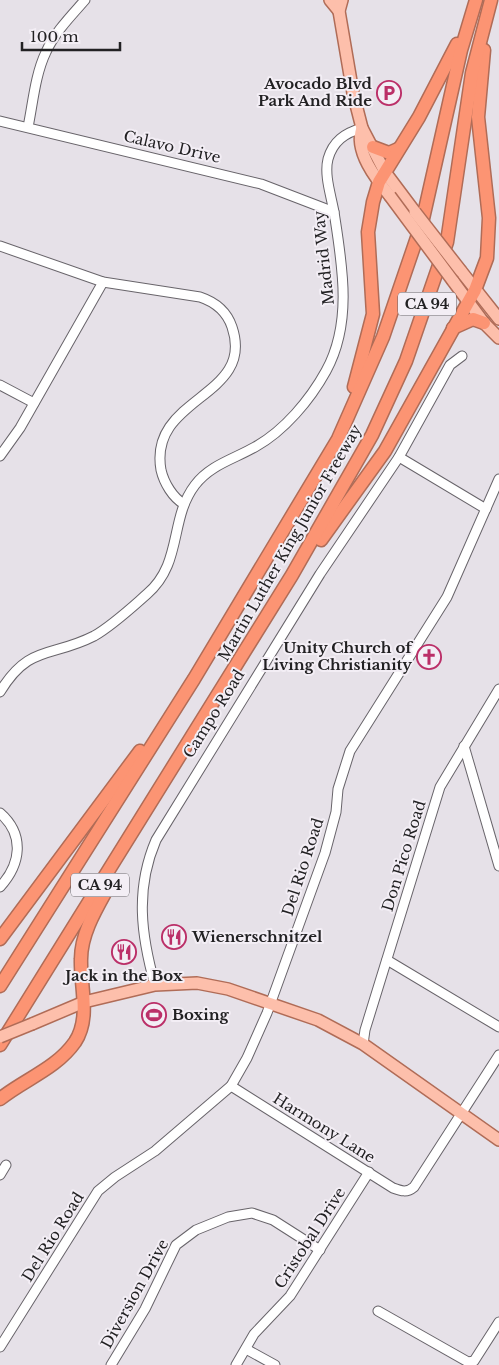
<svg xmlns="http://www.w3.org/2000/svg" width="499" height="1365" font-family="'Libre Baskerville',serif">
<rect width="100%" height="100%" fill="#e6e1e8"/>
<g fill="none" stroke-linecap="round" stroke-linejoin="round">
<defs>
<g id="minor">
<polyline points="0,121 261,184 334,212"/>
<path d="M 28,127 C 33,103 35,75 46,52 C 55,32 71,16 85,0"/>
<path d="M 0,246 L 103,282 L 200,297 C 215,302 227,312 232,327 C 256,398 148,396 161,470 C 164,483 173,498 184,504"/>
<polyline points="0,385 34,403"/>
<polyline points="0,456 20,428 103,282"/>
<polyline points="399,457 486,509"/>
<path d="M 0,692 C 29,644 51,658 94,636 C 113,625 131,608 147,594 C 183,563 169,519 195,485 C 210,465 234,459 255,447 C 284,431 310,400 326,371 C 353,322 342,264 334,212 C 331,195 324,175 328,159 C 333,141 345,133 362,128"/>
<polyline points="464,746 499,866"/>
<path d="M 0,813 C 25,835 21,864 0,887"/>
<polyline points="387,960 499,1027"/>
<path d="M 155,985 C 141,935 135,889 156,840 L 320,574 L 399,457 L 450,365 L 462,356"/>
<polyline points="363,1044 365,1030 440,787 499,689"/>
<path d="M 231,1086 L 393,1188 C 401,1191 407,1193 414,1187 L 499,1055"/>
<polyline points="0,1175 6,1165"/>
<polyline points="378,1311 468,1362 474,1361 499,1322"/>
<polyline points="0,1347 98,1191 115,1177 155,1151 231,1086 247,1058 267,1013 325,853 336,812 338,789 350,751 447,597 499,479"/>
<polyline points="246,1349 275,1365"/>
<polyline points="111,1365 145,1309 176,1245 196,1230 228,1217 252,1213 273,1220 320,1250"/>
<polyline points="236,1365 254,1334 290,1296 369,1172"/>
</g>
<g id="major">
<polyline points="330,0 339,11"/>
<polyline points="342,0 339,11 353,93 362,128 385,172 415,212"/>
<path d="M 362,128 C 354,151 376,179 390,196"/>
<polyline points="461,271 499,319"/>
<polyline points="453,281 484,323 499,338"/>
<polyline points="32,1024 84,1002 155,985 197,983 228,989 318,1020 363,1044 499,1140"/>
</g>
<g id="highway">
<polyline points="373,147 389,153 398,149"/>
<polyline points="453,328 473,319 484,323"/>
<polyline points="354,387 373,314 368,232 373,202 379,182 419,117 457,44"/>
<polyline points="321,540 385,451 475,290 487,258 489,218 478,117 484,50"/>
<polyline points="0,939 140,751"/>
<polyline points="0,986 194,679 338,439 383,337 422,223 461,50 476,0"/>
<polyline points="0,1045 292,575 372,435 406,361 447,242 472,73 491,0"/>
<path d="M 0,1099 C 25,1079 56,1069 75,1042 C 91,1018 80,986 81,959 C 81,932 98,906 111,882"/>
</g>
</defs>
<use href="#minor" stroke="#68646a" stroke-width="11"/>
<use href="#major" stroke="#b06c57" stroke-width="14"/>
<use href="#highway" stroke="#b06c57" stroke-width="15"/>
<use href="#minor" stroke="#fff" stroke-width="9"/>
<use href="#major" stroke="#fdbfab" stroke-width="11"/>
<use href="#highway" stroke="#fc9473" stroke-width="12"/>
<defs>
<g id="major-bridge">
<polyline points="390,196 453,281"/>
<polyline points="415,212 461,271"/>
<polyline points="0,1037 32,1024"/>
</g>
</defs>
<use href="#major-bridge" stroke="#b06c57" stroke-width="14" stroke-linecap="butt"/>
<use href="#major-bridge" stroke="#fdbfab" stroke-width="11"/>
</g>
<defs>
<symbol id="parking-ring" viewBox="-11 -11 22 22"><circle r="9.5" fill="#f3eef5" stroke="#bb2f68" stroke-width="1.5"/><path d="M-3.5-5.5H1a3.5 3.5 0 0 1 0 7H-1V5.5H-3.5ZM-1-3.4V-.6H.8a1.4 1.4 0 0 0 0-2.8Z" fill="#bb2f68"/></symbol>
<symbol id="church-ring" viewBox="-11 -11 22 22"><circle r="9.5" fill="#f3eef5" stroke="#bb2f68" stroke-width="1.5"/><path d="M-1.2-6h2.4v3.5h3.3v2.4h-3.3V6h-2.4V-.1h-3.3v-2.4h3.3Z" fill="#bb2f68"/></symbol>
<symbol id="restaurant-ring" viewBox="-11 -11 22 22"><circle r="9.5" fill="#f3eef5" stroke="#bb2f68" stroke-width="1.5"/><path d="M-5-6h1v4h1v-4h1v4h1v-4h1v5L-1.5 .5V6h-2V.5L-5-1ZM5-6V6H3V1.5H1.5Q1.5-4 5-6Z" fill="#bb2f68"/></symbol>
<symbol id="stadium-ring" viewBox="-11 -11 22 22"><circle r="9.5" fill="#f3eef5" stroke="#bb2f68" stroke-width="1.5"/><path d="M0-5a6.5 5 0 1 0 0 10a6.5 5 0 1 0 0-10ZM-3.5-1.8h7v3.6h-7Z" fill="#bb2f68"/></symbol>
</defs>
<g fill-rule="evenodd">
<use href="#parking-ring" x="375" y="79" width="28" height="28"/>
<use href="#church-ring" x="415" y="643" width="28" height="28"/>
<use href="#restaurant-ring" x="160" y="923" width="28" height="28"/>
<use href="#restaurant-ring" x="110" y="938" width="28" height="28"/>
<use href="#stadium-ring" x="140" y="1001" width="28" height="28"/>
</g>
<g text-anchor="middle" stroke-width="4" stroke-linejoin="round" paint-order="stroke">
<g fill="#f3eef5" stroke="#615e62" stroke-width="1">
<rect x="398" y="292.5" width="58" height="23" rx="4"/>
<rect x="71" y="873.5" width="58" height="23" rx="4"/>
</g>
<g font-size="14" font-weight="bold" fill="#222123">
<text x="427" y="309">CA 94</text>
<text x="100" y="890">CA 94</text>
</g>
<g font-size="15" font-weight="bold" fill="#222123" stroke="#f3eef5" text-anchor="end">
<text x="372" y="89">Avocado Blvd<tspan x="372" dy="17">Park And Ride</tspan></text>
<text x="412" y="653">Unity Church of<tspan x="412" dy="17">Living Christianity</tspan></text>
<text x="192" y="942" text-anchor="start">Wienerschnitzel</text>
<text x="124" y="981" text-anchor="middle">Jack in the Box</text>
<text x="172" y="1020" text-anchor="start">Boxing</text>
</g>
<g font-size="15" fill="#222123" stroke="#f3eef5">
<text transform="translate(172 147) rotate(13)" y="5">Calavo Drive</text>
<text transform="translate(324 258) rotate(-96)" y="5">Madrid Way</text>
<text transform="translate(290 543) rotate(-60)" y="5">Martin Luther King Junior Freeway</text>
<text transform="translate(214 714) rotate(-58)" y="5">Campo Road</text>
<text transform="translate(404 856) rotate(-73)" y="5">Don Pico Road</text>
<text transform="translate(303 867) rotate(-72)" y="5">Del Rio Road</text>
<text transform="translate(324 1128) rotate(32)" y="5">Harmony Lane</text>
<text transform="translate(53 1237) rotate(-58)" y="5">Del Rio Road</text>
<text transform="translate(310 1238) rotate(-57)" y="5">Cristobal Drive</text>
<text transform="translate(135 1294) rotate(-61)" y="5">Diversion Drive</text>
</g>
</g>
<path d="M22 42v8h98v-8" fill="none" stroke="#222123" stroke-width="2.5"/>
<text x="30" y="42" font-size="15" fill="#222123" stroke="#f3eef5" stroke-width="4" paint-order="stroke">100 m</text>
</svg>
